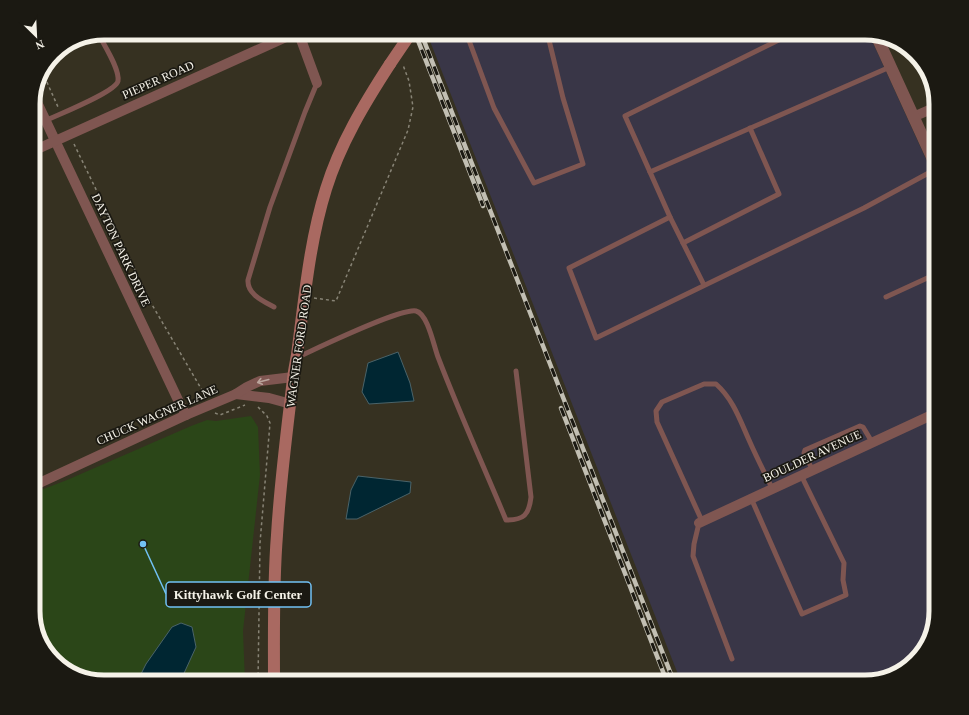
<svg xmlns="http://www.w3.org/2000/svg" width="969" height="715" font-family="Georgia,serif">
<rect width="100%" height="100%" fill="#363121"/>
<polygon fill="#393647" points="430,33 866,33 869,34 936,181 936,612 922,654 897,675 865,682 681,682 428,36"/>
<polygon fill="#2b4618" points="251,416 258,427 260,475 243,631 245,682 103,682 61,668 42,647 33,616 33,493 67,480 191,426 207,420 216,421"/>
<g fill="#002632" stroke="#4a6369">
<polygon points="398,352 410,383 414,401 369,404 362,392 368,363"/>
<polygon points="358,476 411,482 410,493 357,519 346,519 351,490"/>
<polygon points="181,623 192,627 196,647 180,682 137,682 146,664 172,627"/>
</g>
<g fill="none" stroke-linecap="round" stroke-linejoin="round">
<g stroke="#888476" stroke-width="1.5" stroke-dasharray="3 3" stroke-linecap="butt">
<polyline points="391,33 393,39"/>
<polyline points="42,71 58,107"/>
<polyline points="74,144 151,303 206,397"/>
<polyline points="314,298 336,301 408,130 413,107 409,81 403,65"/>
<polyline points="258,407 267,416 270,423 260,543 258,682"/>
<polyline points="215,413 220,415 245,405"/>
</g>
<g stroke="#7f5651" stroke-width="5">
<polyline points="468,33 467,35 494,108 534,183 583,164 563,98 549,40 551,33"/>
<polyline points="793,33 625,116 650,172 890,67"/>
<path d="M 45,121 C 57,115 116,92 118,81 C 120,69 104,45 99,35"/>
<polyline points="650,172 670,217"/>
<polyline points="683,243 779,194 750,128"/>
<polyline points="704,285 670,217 569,268 596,338 864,208 936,169"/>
<polyline points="886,297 936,274"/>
<path d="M 274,307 C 263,301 247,294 248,280 L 270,207 L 305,112 L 317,83"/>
<path d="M 298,357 C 318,348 400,308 416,311 C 428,314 434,347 438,357 C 459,412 483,465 506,520 C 524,520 529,515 531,497 L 516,371"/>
<polyline points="812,469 804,453 805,450 860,426 863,427 872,442"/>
<polyline points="751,498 802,614 846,595 843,580 844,563 801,475"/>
<path d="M 702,521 L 657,422 L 656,411 L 662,402 L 704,384 L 716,384 C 733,399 740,420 749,440 C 756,456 764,472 772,488"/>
<polyline points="699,523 694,544 693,556 732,659"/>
</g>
<g stroke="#7f5651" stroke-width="10">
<polyline points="296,33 299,34 317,83"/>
<polyline points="34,96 179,402 186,415"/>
<polyline points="913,117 936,107"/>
<polyline points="33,151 295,33"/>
<polyline points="236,394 269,398 291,404"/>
<polyline points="33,486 186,415 236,394 247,387 260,381 293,377"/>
<polyline points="699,523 936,413"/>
</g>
<polyline stroke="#7f5651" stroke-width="12" points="877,37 936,166"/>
<path stroke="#a96961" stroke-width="12" d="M 274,682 C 274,633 273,584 277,535 C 280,483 287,430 293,379 C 294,368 297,358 298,347 C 305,294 310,240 326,189 C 340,144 364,104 390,64"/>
<defs>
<g id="rail">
<polyline points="415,33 483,206"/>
<polyline points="421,33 674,682"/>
<polyline points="561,408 667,682"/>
</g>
</defs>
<use href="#rail" stroke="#c2bfb3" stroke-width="4.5"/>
<use href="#rail" stroke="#1b1912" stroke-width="3" stroke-dasharray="9" stroke-linecap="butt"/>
<polyline stroke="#a96961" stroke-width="12" points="390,64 411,33"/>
</g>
<defs><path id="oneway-shaft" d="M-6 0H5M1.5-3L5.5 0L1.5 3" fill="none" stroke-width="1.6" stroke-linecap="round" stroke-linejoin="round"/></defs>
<use stroke="#baa49c" href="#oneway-shaft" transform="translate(263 381) rotate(165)"/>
<g text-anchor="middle" stroke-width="3.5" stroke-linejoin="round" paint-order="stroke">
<g font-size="12" fill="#f5f2e8" stroke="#1b1912">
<text transform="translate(158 80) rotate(-24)" y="4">PIEPER ROAD</text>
<text transform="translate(121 250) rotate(65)" y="4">DAYTON PARK DRIVE</text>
<text transform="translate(299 346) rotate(-82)" y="4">WAGNER FORD ROAD</text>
<text transform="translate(157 415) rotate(-24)" y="4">CHUCK WAGNER LANE</text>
<text transform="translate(812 456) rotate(-25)" y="4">BOULDER AVENUE</text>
</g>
</g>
<path d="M0 0H969V715H0ZM104 40H865A64 64 0 0 1 929 104V611A64 64 0 0 1 865 675H104A64 64 0 0 1 40 611V104A64 64 0 0 1 104 40Z" fill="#1b1912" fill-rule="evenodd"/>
<path fill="none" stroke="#f5f2e8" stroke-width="5" d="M104 40H865A64 64 0 0 1 929 104V611A64 64 0 0 1 865 675H104A64 64 0 0 1 40 611V104A64 64 0 0 1 104 40Z"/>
<path fill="none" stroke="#72c1f5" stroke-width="1.5" d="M143 544L166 594"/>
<circle fill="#72c1f5" stroke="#1b1912" stroke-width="1.5" cx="143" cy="544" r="4"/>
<rect fill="#1b1912" stroke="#72c1f5" stroke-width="1.5" x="166" y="582" width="145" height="25" rx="4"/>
<g font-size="13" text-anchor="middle" font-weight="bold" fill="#f5f2e8">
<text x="238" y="599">Kittyhawk Golf Center</text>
</g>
<g transform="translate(36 36) rotate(156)" stroke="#1b1912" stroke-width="3" paint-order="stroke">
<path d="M0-3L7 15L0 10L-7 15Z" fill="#f5f2e8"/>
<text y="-6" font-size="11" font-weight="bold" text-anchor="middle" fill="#f5f2e8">N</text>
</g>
</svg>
